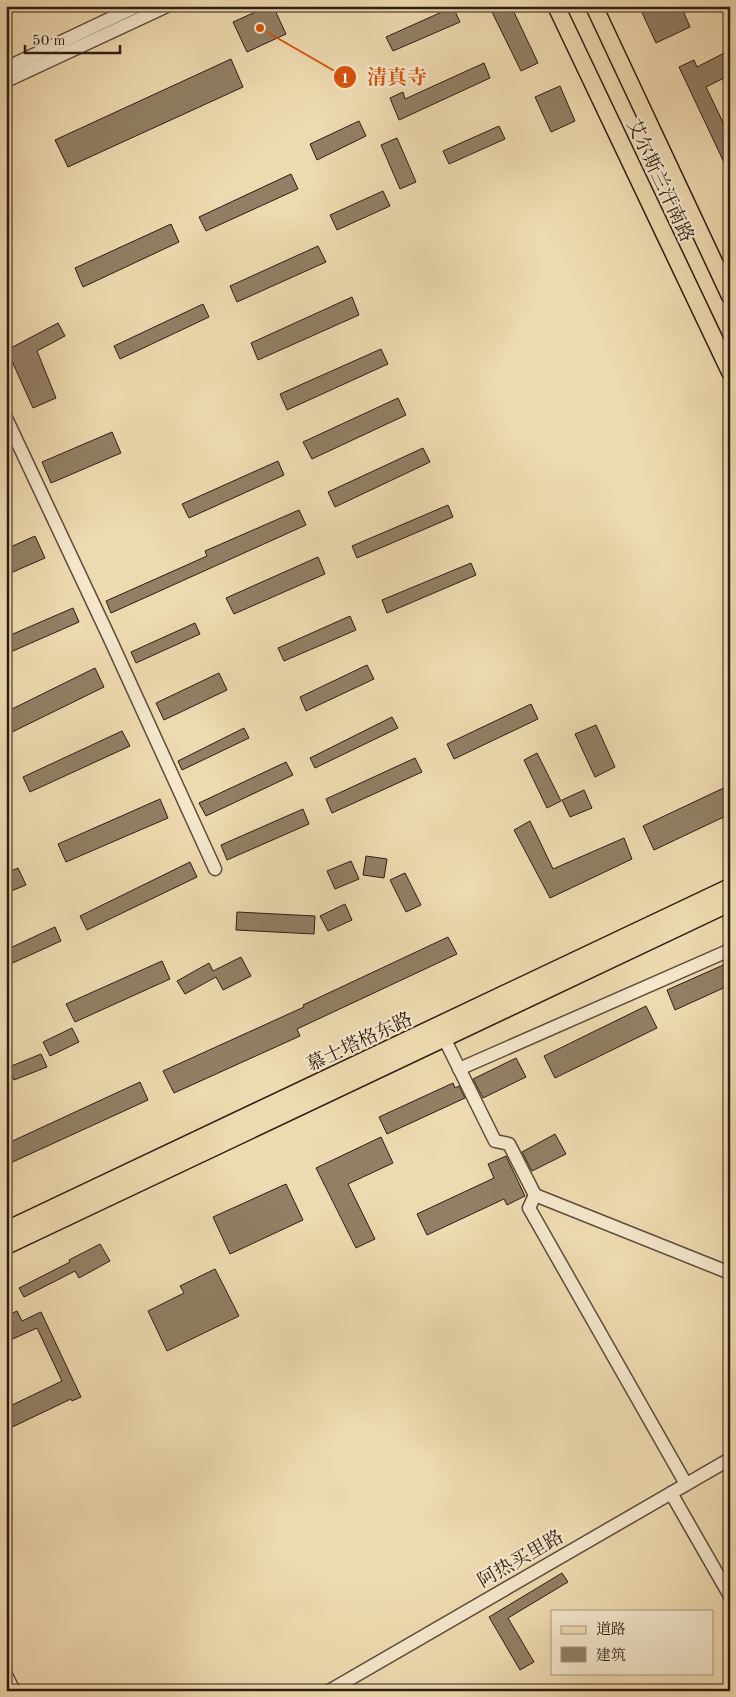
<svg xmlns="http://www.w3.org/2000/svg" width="736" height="1697" font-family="'Old Standard TT','Noto Serif SC',serif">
<rect width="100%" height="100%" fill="#eedab0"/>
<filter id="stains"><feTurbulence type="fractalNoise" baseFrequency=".004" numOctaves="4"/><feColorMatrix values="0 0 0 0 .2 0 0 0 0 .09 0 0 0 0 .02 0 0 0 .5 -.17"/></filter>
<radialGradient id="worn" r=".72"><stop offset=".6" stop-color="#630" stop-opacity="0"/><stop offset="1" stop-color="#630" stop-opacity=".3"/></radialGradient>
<g fill="#927f65" stroke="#2e1c13">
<polygon points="269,6 273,6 286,34 247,52 233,22"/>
<polygon points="489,6 511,6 538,63 521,71"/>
<polygon points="639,6 681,6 690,27 656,43"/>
<polygon points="453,7 460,22 393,51 386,37"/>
<polygon points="730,50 730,75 706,87 730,137 730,175 679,67 694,60 697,67"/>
<polygon points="231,59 243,87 68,167 55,140"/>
<polygon points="484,63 490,78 399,120 390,98 403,92 405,99"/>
<polygon points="560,86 575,121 551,132 535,97"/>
<polygon points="359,121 366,136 317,160 310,144"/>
<polygon points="499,126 505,139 449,164 443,151"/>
<polygon points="397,138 416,182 400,189 381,145"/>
<polygon points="291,174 298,189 206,231 199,217"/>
<polygon points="383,191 390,206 337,230 330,215"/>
<polygon points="171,224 179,242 83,287 75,268"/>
<polygon points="318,246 326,262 237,302 230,286"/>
<polygon points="352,297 359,315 258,360 251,343"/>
<polygon points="203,304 209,317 120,359 114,346"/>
<polygon points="58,323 65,336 37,351 56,398 33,408 7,350"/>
<polygon points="381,349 388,364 287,410 280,394"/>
<polygon points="398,398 406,415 312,459 303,442"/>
<polygon points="112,432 121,453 51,483 42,462"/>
<polygon points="423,448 430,462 335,507 328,492"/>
<polygon points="278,461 284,475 189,518 182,504"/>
<polygon points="448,505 453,517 357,558 352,546"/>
<polygon points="299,510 306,525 111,613 106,601 207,556 205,551"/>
<polygon points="35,536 45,558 6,575 6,549"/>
<polygon points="318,557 325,574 234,614 226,598"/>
<polygon points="471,563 476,575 387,613 382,600"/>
<polygon points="73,608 79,622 6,654 6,637"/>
<polygon points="350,616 356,630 284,661 278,648"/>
<polygon points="195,623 200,634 136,663 131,652"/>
<polygon points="367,665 374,679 306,711 300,697"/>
<polygon points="95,668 104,687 6,735 6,712"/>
<polygon points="219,673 227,690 164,720 156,703"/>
<polygon points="531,704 538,719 454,759 447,744"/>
<polygon points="392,717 398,728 315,768 310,758"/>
<polygon points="596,725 615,767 595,777 575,734"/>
<polygon points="244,728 249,738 182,770 178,761"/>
<polygon points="122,731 130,746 30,792 23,777"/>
<polygon points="537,753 561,801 547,808 524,760"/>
<polygon points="415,758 422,772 332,813 326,799"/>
<polygon points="286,762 293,775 206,816 199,803"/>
<polygon points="730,785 730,814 654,850 643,826"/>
<polygon points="584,790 592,808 570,817 562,800"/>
<polygon points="160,799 168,818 66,862 58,844"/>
<polygon points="303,809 309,824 227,860 221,845"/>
<polygon points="530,821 553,869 624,838 632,859 550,898 514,830"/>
<polygon points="366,856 387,859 384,878 363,875"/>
<polygon points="351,861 359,879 335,889 327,871"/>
<polygon points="190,862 197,877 87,930 80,916"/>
<polygon points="18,868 26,885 6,893 6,873"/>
<polygon points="405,873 421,905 406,912 390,880"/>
<polygon points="345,904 352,920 328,931 320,916"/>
<polygon points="237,912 315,916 314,934 236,930"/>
<polygon points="55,927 61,941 6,966 6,950"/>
<polygon points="448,937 457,954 297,1029 300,1036 174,1093 163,1071 304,1007 303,1005"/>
<polygon points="241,957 251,976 223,990 216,977 185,994 177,981 209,963 213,971"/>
<polygon points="162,961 170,979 75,1022 66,1004"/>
<polygon points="730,962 730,985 675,1010 667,990"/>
<polygon points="646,1006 657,1028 555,1078 544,1056"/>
<polygon points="72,1028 79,1042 50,1056 43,1042"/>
<polygon points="41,1054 47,1067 14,1080 9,1067"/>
<polygon points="516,1058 526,1077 483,1098 473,1079"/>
<polygon points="140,1082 148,1100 6,1165 6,1144"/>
<polygon points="453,1083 455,1088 459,1086 465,1098 387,1134 379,1117"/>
<polygon points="555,1134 566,1154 532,1171 522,1152"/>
<polygon points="381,1137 393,1163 348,1184 375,1239 356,1248 316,1168"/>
<polygon points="506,1156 525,1196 507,1205 504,1199 427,1235 417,1214 494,1178 488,1164"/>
<polygon points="286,1184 303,1220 230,1254 213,1217"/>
<polygon points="100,1244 110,1261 79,1278 75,1271 24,1297 19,1288 70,1262 69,1260"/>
<polygon points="215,1269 239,1316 167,1351 148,1311 184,1293 180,1286"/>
<polygon points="17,1311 22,1321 41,1312 81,1397 72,1401 71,1399 6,1430 6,1408 62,1381 37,1328 6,1342 6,1316"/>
<polygon points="562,1573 568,1582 508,1618 534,1662 520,1670 489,1617"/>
</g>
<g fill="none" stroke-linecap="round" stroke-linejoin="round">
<defs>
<g id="minor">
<polyline points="6,68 137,6"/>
<polyline points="6,81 167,6"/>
<polyline points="6,418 110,639 215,869"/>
<polyline points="444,1038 495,1141 509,1144 535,1195 529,1208 686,1484"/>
<polyline points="459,1069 730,950"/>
<polyline points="535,1195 730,1273"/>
<polyline points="671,1493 730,1596"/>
<polyline points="6,1675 14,1691"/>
<polyline points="329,1691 730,1459"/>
</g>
<g id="major">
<polyline points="556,6 730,372"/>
<polyline points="594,6 730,296"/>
<polyline points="6,1230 730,887"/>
<polyline points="6,1246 730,903"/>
</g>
</defs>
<use href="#minor" stroke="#5e4c3a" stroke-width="15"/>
<use href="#major" stroke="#2e1c13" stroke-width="19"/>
<use href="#minor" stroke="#f4e7cc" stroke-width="12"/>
<use href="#major" stroke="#eedab0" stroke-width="16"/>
</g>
<g text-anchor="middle" stroke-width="4.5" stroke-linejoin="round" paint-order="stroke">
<g font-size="19" fill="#2e1c13" stroke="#f4e7cc">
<text transform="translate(661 180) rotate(65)" y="7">艾尔斯兰汗南路</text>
<text transform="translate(359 1041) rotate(-25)" y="7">慕士塔格东路</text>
<text transform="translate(520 1558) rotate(-30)" y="7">阿热买里路</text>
</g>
</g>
<path fill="none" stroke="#d5530d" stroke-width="2" d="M260 28L345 77"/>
<g fill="#d5530d" stroke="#f4e7cc" stroke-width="2">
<circle cx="260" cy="28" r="5"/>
<circle cx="345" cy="77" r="12"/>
</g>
<g font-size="15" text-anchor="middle" font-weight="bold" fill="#fff">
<text x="345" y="83">1</text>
</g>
<g font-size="20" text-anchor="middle" font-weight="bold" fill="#d5530d" stroke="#f4e7cc" stroke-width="4.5" stroke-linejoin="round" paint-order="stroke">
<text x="397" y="84">清真寺</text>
</g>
<rect width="736" height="1697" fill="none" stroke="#eedab0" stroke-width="25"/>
<rect x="8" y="8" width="721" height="1682" fill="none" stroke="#2e1c13" stroke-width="2.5"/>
<rect x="12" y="12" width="711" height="1672" fill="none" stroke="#2e1c13"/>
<rect x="551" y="1610" width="162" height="65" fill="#f4e7cc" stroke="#a59682"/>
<rect x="561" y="1626" width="25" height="8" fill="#eedab0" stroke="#a59682"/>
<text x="596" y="1634" font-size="15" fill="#2e1c13">道路</text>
<rect x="561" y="1647" width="25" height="15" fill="#927f65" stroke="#a59682"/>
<text x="596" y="1660" font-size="15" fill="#2e1c13">建筑</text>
<path d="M25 45v8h95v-8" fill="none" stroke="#2e1c13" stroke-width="2.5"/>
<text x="32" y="45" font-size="15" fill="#2e1c13" stroke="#f4e7cc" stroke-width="4" paint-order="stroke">50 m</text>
<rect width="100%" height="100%" filter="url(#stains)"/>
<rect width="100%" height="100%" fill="url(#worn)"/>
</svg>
